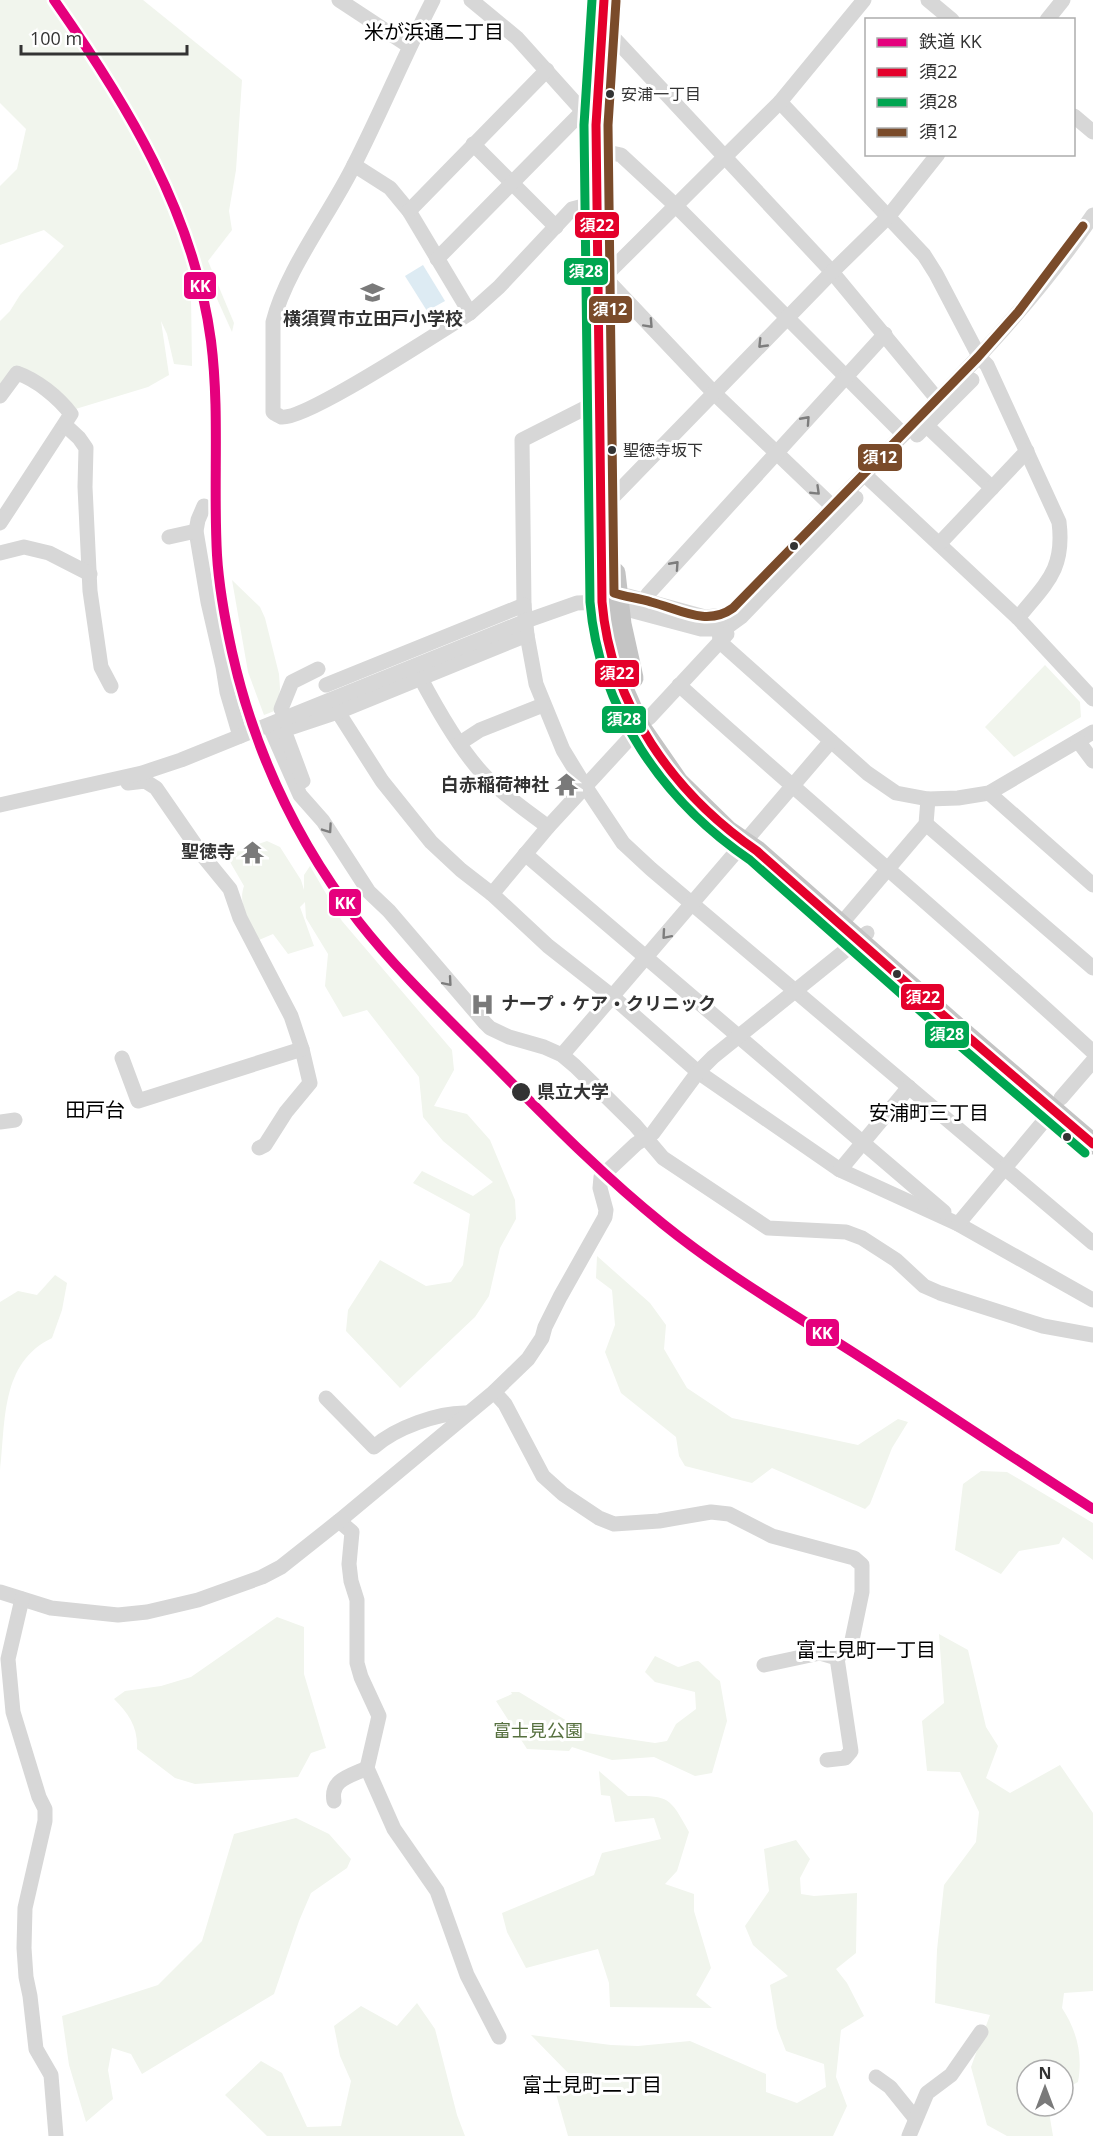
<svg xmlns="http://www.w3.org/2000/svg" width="1093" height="2136" font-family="'Open Sans','Noto Sans JP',sans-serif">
<rect width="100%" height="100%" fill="#fff"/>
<g fill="#f1f5ed">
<polygon points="0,0 143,0 242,80 236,170 229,211 232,230 208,261 234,323 232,332 213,290 191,294 192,366 174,364 167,334 161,321 169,375 148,387 69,411 18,373 0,400 0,321 10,311 20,295 64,246 44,230 0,245 0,186 17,169 26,129 0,103"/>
<polygon points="232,580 260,607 265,618 279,674 280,689 277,710 264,715 248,672"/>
<polygon points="1045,665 1080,702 1081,717 1014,757 985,727"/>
<path d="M 267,841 L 280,847 L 301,880 L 304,890 L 304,875 L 310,866 L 342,921 L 452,1050 L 454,1070 L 434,1106 L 467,1114 L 490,1140 L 515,1200 L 516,1219 L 500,1248 L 489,1296 L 475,1317 L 400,1388 L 346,1331 L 348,1310 L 380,1260 L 426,1286 L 451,1282 L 463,1265 L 470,1214 L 413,1183 L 422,1171 L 473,1196 L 493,1182 L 443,1141 L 423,1117 L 419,1077 L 367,1010 L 343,1017 L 325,986 L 328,954 L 306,918 L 305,902 L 300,907 L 314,946 L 288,954 L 273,934 L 259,940 C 251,923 237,905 244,886 L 226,855 Z"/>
<polygon points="597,1256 650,1303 666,1325 664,1349 687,1388 732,1418 858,1445 898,1419 908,1422 892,1448 870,1504 865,1509 772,1468 752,1483 685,1466 679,1456 676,1437 621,1393 605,1352 615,1325 612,1290 596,1278"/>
<path d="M 55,1275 L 67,1283 L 62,1310 L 52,1338 C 0,1363 6,1421 0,1471 L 0,1302 L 18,1291 L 37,1295 Z"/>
<polygon points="981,1471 1007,1472 1093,1523 1093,1560 1063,1537 1059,1544 1019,1551 1001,1574 955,1550 963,1484"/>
<path d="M 277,1617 L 304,1627 L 304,1674 L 326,1748 L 311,1753 L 298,1777 L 195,1784 L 175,1778 L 137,1749 C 138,1727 129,1714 114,1699 L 125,1691 L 161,1686 L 191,1677 Z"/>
<path d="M 939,1634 L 968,1650 L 986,1727 L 998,1746 L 986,1778 L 1010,1793 L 1060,1765 L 1093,1813 L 1093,1991 L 1064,1993 L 1062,2008 C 1077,2031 1083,2055 1078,2082 L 1063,2090 L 1063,2070 L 1027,2070 L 1027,2106 L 1048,2106 L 1053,2136 L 1007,2136 L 987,2125 L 971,2067 L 990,2015 L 935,2003 L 937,1950 L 944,1885 L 976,1842 L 979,1812 L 960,1772 L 927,1771 L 922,1721 L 944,1703 Z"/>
<path d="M 655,1656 L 678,1667 C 684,1666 692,1661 698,1661 C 701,1662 715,1678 720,1681 L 727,1721 L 712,1773 L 695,1776 L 654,1757 L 612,1760 L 572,1747 L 569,1751 L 527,1749 L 496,1701 L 512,1694 L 511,1692 L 519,1692 L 587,1733 L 655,1743 L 667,1741 L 676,1724 L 696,1709 L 695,1692 L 655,1682 L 645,1672 Z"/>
<path d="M 599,1771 L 628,1796 C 668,1796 669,1795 689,1832 L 677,1871 L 665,1884 L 694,1894 L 694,1911 L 711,1968 L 696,1995 L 712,2008 L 610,2007 L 609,1983 L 598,1949 L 526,1968 L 507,1932 L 502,1913 L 594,1875 L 602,1853 L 661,1839 L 654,1818 L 615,1822 L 610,1796 L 601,1795 Z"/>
<polygon points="296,1818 329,1834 351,1859 347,1868 311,1893 299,1921 274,1994 142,2074 131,2054 112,2048 108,2070 113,2099 86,2122 69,2065 62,2016 158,1985 202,1941 234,1834"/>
<polygon points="796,1840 810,1859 800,1878 801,1894 814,1896 857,1893 856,1953 836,1969 847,1983 864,2016 841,2030 836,2077 847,2106 833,2136 568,2136 556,2094 569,2074 531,2035 611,2045 638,2046 690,2041 766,2074 766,2092 797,2103 826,2087 824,2064 786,2051 777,2028 770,1985 788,1976 753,1945 745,1926 769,1891 764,1849"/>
<polygon points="417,2003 435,2029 457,2115 465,2136 267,2136 225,2095 261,2061 282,2073 307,2127 341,2126 351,2081 340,2056 334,2026 361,2006 397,2026"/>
</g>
<polygon fill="#ddebf3" points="423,265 445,301 427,311 405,276"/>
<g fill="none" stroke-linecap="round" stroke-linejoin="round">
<g stroke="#d7d7d7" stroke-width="15">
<polyline points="339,0 409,46"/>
<path d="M 433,0 C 405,54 382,110 354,165 C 330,214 286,270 273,322 L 273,412 C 273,413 280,416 281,417 C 304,421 431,337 459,320 L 470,313 L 499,287 L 572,209 L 606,200"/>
<polyline points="471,0 517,38 589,118"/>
<polyline points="928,0 952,20"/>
<polyline points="1047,20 1063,0"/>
<polyline points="603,32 613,37 832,272 943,406"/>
<path d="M 780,102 L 924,255 L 936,274 L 980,358 L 987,365 L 1059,522 C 1065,570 1046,583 1018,618"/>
<polyline points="1074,116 1093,132"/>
<polyline points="473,144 556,227"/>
<polyline points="607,152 621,155 675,205 903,434"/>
<polyline points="354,165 390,188 409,211 470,313"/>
<polyline points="409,211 547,70"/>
<polyline points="437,259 583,111"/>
<polyline points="608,273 780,102 864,0"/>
<polyline points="608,281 714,393 833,507"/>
<path d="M 0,396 L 17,373 C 37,380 58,397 71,414 L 0,523"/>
<polyline points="599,401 522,440 524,605 527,635 536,684 563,750 585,786 623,843 651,869 1093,1243"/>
<polyline points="65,425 79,438 86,448 85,487 90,591 101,667 111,686"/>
<polyline points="927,426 992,488"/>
<polyline points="917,435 972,380"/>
<polyline points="864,474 1018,618 1093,699"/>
<polyline points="613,497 832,272 888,217 938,154"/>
<polyline points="204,506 198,520 196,531 208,602 223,667 227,692 240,736"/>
<polyline points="169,537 196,531"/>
<polyline points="939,544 1027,451"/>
<polyline points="0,553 24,547 49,553 90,574"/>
<polyline points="611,605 701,629 719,629 730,625 741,617 856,498"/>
<polyline points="645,610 648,594 885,334"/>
<polyline points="722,621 719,629 720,642 867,773 896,793 928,799 958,798 989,793 1093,732"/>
<path d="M 420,677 C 437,709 461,752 486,777 C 505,796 527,811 548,827"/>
<polyline points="326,685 524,605"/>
<path d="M 679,685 C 816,809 958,927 1093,1052"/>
<polyline points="281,709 292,682 318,669"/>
<polyline points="338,712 382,781 431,842 461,870 492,894 548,946 613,997 698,1072 840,1170 958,1224 1093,1300"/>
<polyline points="649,718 727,634"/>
<polyline points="269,725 300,795 323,821 369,892 389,911 485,1023 490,1028 509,1037 544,1047 562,1055 575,1066 635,1125 663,1158 768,1228 846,1232 862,1238 896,1260 924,1286 940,1293 1043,1326 1093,1335"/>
<polyline points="1078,741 1093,761"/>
<polyline points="460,743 480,730 543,705"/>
<polyline points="303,781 284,730 338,712 527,635"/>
<polyline points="128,783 145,781 156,788 203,856 230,889 240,918 291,1016 302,1049 310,1083 286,1112 265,1145 259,1148"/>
<polyline points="989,793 1093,885"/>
<path d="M 0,805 L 142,773 L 181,760 L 526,621 L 577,603 L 602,602 L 616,596 L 628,596 L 705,617 L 725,615 L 735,608 C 791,550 846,492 903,435 C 973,364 1037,298 1093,215"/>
<polyline points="926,824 1093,968"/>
<polyline points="525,854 944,1212"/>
<polyline points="492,894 548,827 640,727"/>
<polyline points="841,924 926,824 928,799"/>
<polyline points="562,1055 831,741"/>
<polyline points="122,1058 138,1101 302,1049"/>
<polyline points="1061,1098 1093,1061"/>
<polyline points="0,1122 15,1120"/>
<polyline points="840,1170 909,1087"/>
<polyline points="958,1224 1054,1109"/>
<polyline points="494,1392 505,1404 543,1476 563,1494 599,1518 614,1524 659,1521 711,1512 729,1514 772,1536 854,1558 862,1565 862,1592 851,1645 837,1658"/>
<path d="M 326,1398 L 374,1447 C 395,1428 439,1412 467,1413"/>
<polyline points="339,1521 352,1532 349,1564 351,1581 357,1600 357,1663 361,1677 379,1716 367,1768 394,1829 437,1891 467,1975 499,2037"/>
<polyline points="0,1592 51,1608 118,1615 147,1612 198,1600 262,1577 281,1567 339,1521 494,1392 528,1359 542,1338 545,1327 560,1297 605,1217 606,1210 600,1188 601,1177 636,1144 653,1133 698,1072 713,1057 867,933"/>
<polyline points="22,1599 8,1659 13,1712 39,1797 45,1809 45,1821 25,1908 24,1948 26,1977 30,1996 36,2049 51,2075 56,2136"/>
<polyline points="764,1665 820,1653 837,1658"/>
<polyline points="827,1760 845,1758 851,1751 837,1658"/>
<path d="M 334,1801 C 330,1779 351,1776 367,1768"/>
<polyline points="876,2077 890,2087 915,2118"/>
<polyline points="909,2136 927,2093 951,2075 981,2032"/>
</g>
<g stroke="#c4c4c4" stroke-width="21">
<polyline points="604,0 596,125 602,602 604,624 620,682 640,727 678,782 728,831 757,851 968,1037 1093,1144"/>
<polyline points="615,573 621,624 633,678"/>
</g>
<defs>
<path id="bus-1" d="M 604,0 L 596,125 L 602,602 C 611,706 673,793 757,851 L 968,1037 L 1093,1144"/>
<path id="bus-2" d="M 592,0 L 584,125 L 590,602 C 599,709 663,801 750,860 L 960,1046 L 1085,1153"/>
<path id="bus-3" d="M 616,1 L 608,125 L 614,593 C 626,597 639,598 651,602 C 679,609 707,627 733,608 L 978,357 L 1018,312 L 1083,226"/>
</defs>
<use href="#bus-1" stroke="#fff" stroke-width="14"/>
<use href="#bus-2" stroke="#fff" stroke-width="14"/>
<use href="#bus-3" stroke="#fff" stroke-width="14"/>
<use href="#bus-1" stroke="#e4002b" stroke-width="9"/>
<use href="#bus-2" stroke="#00a651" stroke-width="9"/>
<use href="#bus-3" stroke="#7a4b2a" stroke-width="9"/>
<defs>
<path id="rail-1" d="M 54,0 C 127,104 194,213 211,341 C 220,412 213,484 217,555 C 219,588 225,620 232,652 C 254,750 297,842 359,922 C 395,968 438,1009 479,1050 C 539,1110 597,1171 663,1224 C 726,1275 797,1316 865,1360 C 941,1409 1016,1460 1093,1509"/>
</defs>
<use href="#rail-1" stroke="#fff" stroke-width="15"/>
<use href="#rail-1" stroke="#e5007d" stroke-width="10"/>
</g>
<defs><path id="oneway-chevron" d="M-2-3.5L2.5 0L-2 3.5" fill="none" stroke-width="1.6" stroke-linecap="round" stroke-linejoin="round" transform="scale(1.5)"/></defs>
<g stroke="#7d7d7d">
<use href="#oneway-chevron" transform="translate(649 324) rotate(47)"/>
<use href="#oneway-chevron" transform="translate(762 344) rotate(134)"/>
<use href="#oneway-chevron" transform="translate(806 420) rotate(-48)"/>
<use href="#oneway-chevron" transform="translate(816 491) rotate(44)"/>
<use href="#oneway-chevron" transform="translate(675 565) rotate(-48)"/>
<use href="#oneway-chevron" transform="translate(328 829) rotate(55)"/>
<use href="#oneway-chevron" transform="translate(666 935) rotate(131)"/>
<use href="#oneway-chevron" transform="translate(448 982) rotate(49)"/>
</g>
<defs>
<symbol id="school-bare" viewBox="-9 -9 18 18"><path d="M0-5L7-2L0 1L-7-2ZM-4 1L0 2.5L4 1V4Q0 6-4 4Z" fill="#7a7a7a" stroke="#fff" stroke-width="2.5" paint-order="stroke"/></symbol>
<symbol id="temple-bare" viewBox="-9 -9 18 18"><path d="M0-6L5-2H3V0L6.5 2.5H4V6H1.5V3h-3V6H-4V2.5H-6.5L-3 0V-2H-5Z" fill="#7a7a7a" stroke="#fff" stroke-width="2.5" paint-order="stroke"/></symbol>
<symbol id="hospital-bare" viewBox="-9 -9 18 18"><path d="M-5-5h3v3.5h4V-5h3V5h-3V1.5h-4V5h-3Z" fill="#7a7a7a" stroke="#fff" stroke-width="2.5" paint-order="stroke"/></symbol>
</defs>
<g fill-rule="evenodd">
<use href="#school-bare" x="356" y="276" width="33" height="33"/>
<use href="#temple-bare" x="550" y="768" width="33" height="33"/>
<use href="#temple-bare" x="236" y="836" width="33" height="33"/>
<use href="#hospital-bare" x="466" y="988" width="33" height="33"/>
</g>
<g fill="#333" stroke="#fff" stroke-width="2">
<circle cx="610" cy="94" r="5"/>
<circle cx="612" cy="450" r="5"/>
<circle cx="794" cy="546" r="5"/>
<circle cx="897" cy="974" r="5"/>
<circle cx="521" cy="1092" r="10"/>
<circle cx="1067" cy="1137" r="5"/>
</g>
<g text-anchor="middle" stroke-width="6" stroke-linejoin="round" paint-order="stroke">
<g font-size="16" fill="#333" stroke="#fff" text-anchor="start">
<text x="621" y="100">安浦一丁目</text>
<text x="623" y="456">聖徳寺坂下</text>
</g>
<g font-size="18" font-weight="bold" fill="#333" stroke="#fff" text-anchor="end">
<text x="373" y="325" text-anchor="middle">横須賀市立田戸小学校</text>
<text x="549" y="791">白赤稲荷神社</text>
<text x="235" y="858">聖徳寺</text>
<text x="501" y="1010" text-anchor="start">ナープ・ケア・クリニック</text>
</g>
<g font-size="18" font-weight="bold" fill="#333" stroke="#fff" text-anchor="start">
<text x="537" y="1098">県立大学</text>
</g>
<g font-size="18" fill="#56703f" stroke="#fff">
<text x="538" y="1737">富士見公園</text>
</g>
<g font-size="20" fill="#000" stroke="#fff">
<text x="434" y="39">米が浜通二丁目</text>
<text x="95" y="1117">田戸台</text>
<text x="929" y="1120">安浦町三丁目</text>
<text x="866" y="1657">富士見町一丁目</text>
<text x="592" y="2092">富士見町二丁目</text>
</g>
</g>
<g stroke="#fff" stroke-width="2">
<rect x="574" y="211" width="46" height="28" rx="6" fill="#e4002b"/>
<rect x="563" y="257" width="46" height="29" rx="6" fill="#00a651"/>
<rect x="183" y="271" width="34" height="29" rx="6" fill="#e5007d"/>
<rect x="588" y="295" width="45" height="29" rx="6" fill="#7a4b2a"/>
<rect x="857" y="443" width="46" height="29" rx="6" fill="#7a4b2a"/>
<rect x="594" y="659" width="46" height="29" rx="6" fill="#e4002b"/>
<rect x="601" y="705" width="46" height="29" rx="6" fill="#00a651"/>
<rect x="328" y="888" width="34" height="29" rx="6" fill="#e5007d"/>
<rect x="900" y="983" width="45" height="28" rx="6" fill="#e4002b"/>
<rect x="924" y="1020" width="46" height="29" rx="6" fill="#00a651"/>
<rect x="805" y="1318" width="35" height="29" rx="6" fill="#e5007d"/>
</g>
<g font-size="16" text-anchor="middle" font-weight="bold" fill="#fff">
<text x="597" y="231">須22</text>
<text x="586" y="277">須28</text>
<text x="200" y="292">KK</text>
<text x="610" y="315">須12</text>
<text x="880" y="463">須12</text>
<text x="617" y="679">須22</text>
<text x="624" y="725">須28</text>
<text x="345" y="909">KK</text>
<text x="923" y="1003">須22</text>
<text x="947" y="1040">須28</text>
<text x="822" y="1339">KK</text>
</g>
<rect x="865" y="18" width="210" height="138" fill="#ffffff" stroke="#adadad" stroke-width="1.5"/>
<rect x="877" y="38" width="30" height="9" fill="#e5007d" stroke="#adadad" stroke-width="1.5"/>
<text x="919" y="48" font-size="18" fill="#333333">鉄道 KK</text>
<rect x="877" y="68" width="30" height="9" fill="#e4002b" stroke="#adadad" stroke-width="1.5"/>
<text x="919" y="78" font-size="18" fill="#333333">須22</text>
<rect x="877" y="98" width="30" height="9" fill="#00a651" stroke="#adadad" stroke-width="1.5"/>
<text x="919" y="108" font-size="18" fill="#333333">須28</text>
<rect x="877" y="128" width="30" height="9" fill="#7a4b2a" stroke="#adadad" stroke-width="1.5"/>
<text x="919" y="138" font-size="18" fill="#333333">須12</text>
<g transform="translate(1045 2088)"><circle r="28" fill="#ffffff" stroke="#adadad" stroke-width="1.5"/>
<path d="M0-4.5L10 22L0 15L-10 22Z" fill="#7a7a7a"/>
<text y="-9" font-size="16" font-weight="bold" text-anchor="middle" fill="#333333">N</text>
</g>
<path d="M21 45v9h166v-9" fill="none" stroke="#333333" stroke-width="3"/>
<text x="30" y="45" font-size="18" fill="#333333" stroke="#ffffff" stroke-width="4.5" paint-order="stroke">100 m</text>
</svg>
